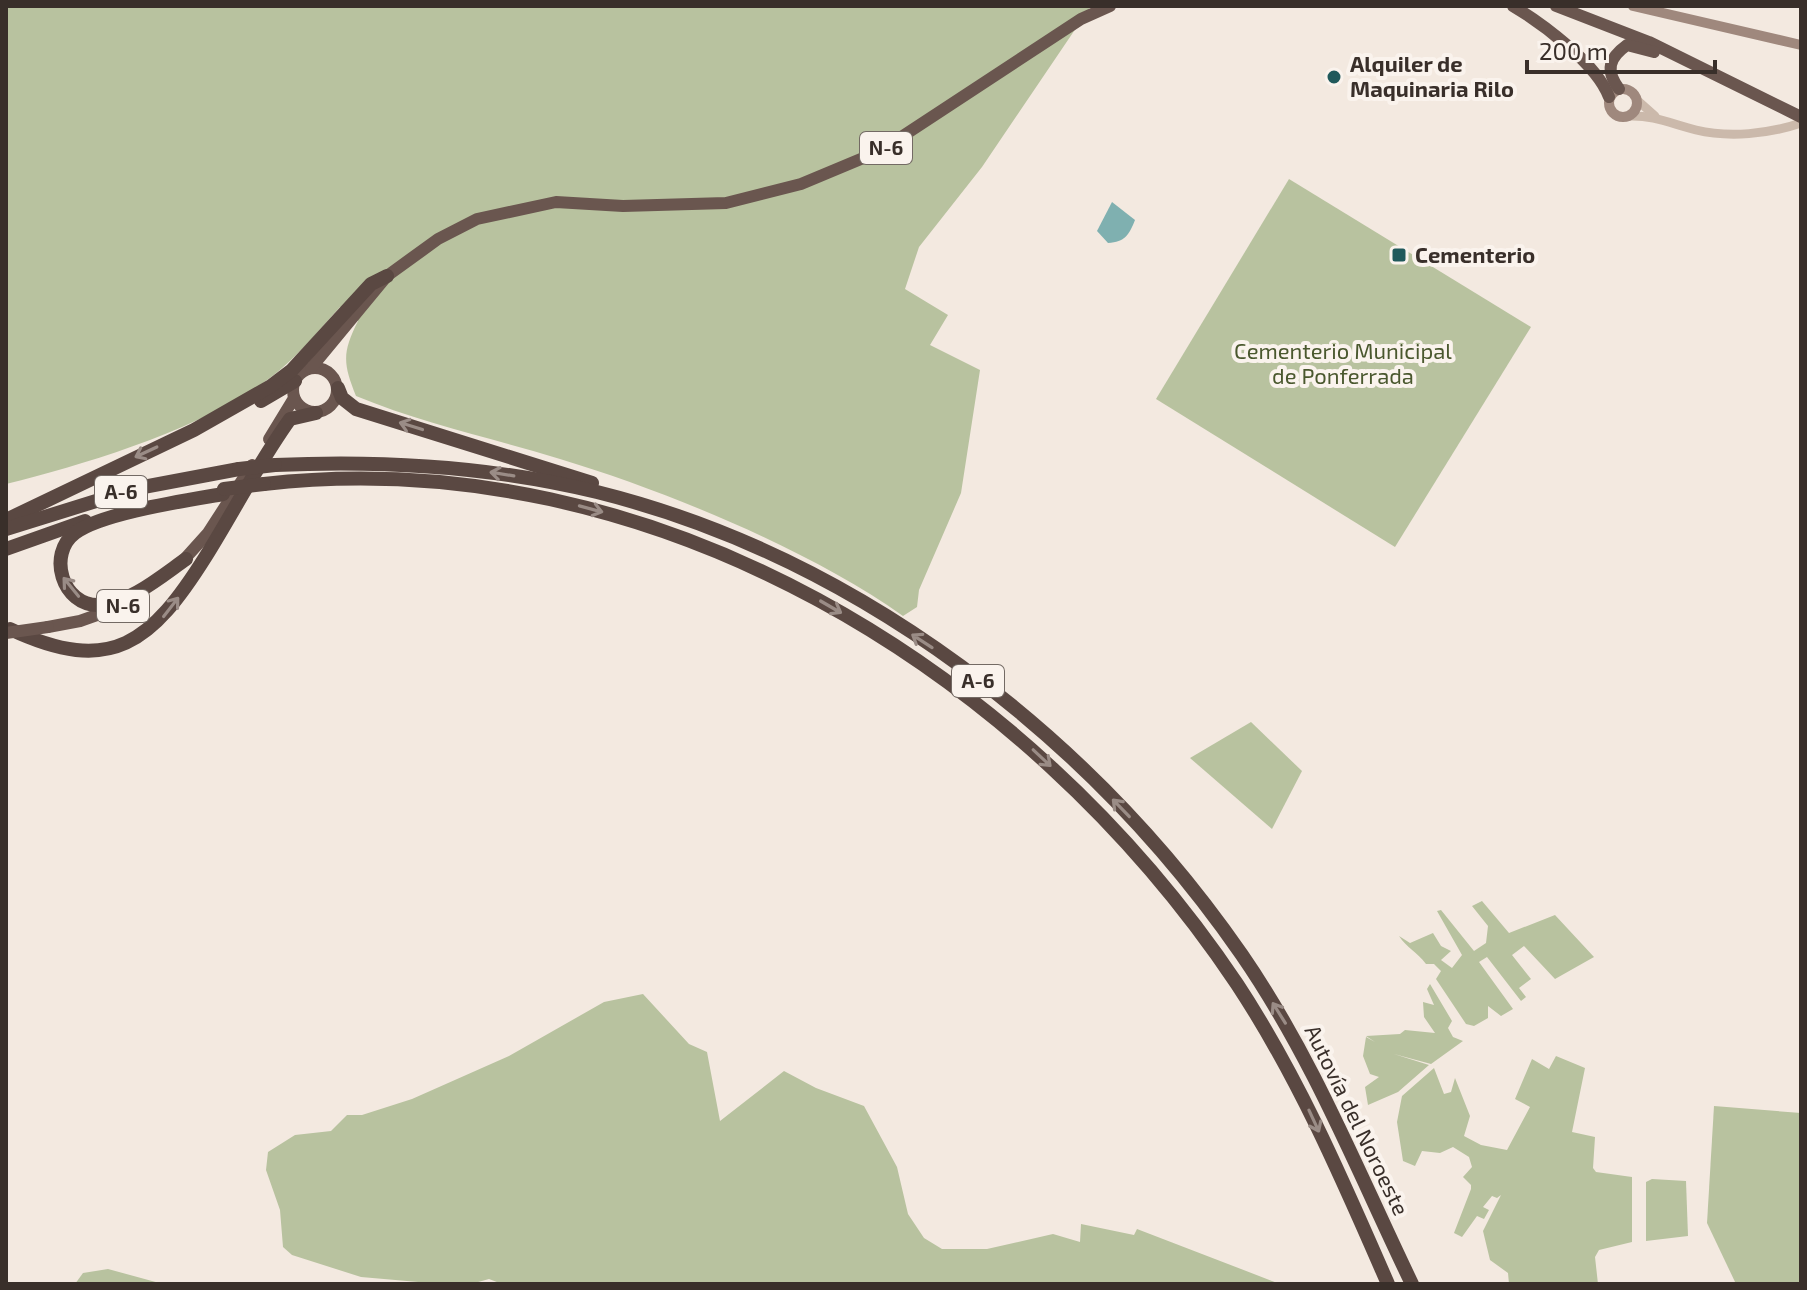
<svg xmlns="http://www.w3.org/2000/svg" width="1807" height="1290" font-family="'Exo 2',sans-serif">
<rect width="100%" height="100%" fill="#f3e9e0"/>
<g fill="#b8c29f">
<path d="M 6,6 L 1091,6 L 982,167 L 919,247 L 905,289 L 948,315 L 930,345 L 980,370 L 961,493 L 919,590 L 917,607 L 903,616 C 810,550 669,492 560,459 C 492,438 421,423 356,396 C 343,363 342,353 358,321 L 340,307 C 321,328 302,351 281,369 C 214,426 90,463 6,484 Z"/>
<polygon points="1289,179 1531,327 1395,547 1156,399"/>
<polygon points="1251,722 1302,771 1272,829 1190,758"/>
<path d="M 1482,901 L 1509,933 L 1555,915 L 1594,957 L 1555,979 L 1524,946 L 1512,955 L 1531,979 L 1519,988 L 1526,997 L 1521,1001 L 1487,957 L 1479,962 L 1513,1009 L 1501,1016 L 1488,1006 L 1488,1018 L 1474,1026 L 1466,1024 L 1436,979 L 1441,971 L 1434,964 L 1426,964 C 1417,952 1407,948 1399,936 L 1410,943 L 1433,933 L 1441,946 L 1451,951 L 1441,960 L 1452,968 L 1462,955 L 1437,911 L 1441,910 L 1474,951 L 1486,943 L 1488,926 L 1472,906 Z"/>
<polygon points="1430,984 1452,1021 1448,1028 1453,1037 1463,1041 1431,1064 1394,1054 1429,1065 1398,1092 1368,1105 1365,1087 1379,1077 1370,1074 1363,1056 1366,1037 1375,1042 1366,1036 1400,1034 1405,1030 1435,1033 1424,1017 1423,1002 1434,1005 1427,989"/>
<polygon points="643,994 689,1044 707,1052 720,1121 784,1071 816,1088 864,1106 897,1167 908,1214 924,1238 942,1249 987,1249 1053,1234 1080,1242 1081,1224 1134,1235 1137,1229 1280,1284 502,1284 489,1279 471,1284 441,1284 361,1277 292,1255 283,1247 280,1210 266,1170 268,1152 295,1135 331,1131 347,1115 362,1115 412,1099 509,1056 604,1002"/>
<polygon points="1556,1056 1585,1068 1572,1132 1595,1137 1593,1168 1596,1172 1632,1177 1632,1242 1599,1250 1595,1257 1598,1284 1509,1284 1508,1273 1490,1260 1483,1231 1501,1195 1497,1198 1492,1196 1483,1207 1489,1210 1484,1219 1477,1216 1462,1237 1454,1233 1471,1189 1471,1185 1463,1177 1472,1167 1469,1157 1453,1147 1440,1153 1422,1151 1415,1166 1403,1161 1397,1122 1402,1096 1434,1068 1444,1094 1451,1092 1455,1078 1470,1116 1464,1136 1481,1145 1507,1150 1530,1107 1515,1099 1532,1059 1549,1069"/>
<polygon points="1714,1106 1801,1113 1801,1284 1736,1284 1707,1223"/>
<polygon points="1652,1179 1686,1181 1688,1236 1646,1241 1646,1182"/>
<polygon points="108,1269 163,1284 75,1284 83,1273"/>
</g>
<path fill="#7fb0b0" d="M 1112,202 L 1135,220 C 1129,235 1125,242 1108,243 L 1097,231 Z"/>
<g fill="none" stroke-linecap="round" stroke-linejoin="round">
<g stroke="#cbb9ab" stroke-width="9">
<polyline points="1637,100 1655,116"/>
<path d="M 1629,116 C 1653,115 1672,124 1696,130 C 1729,138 1769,134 1801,123"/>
</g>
<g stroke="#9f887d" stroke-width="10">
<polyline points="1633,6 1801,45"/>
<circle cx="1623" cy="103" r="14"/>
</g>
<g stroke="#6a564f" stroke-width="12">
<path d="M 1513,6 C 1543,24 1597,64 1609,97"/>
<polyline points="1556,6 1649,42 1801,117"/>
<path d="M 1619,89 C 1605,70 1609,58 1627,45 L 1654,52"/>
<circle cx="315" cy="390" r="22"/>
<polyline points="311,368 387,276 438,239 477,219 556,202 623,206 726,203 801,184 880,151 1081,19 1110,6"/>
<polyline points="269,439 294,398"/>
<polyline points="181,563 208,533 252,465"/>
<polyline points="48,627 80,621 125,605"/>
</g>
<g stroke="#5a4842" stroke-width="14">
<polyline points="338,388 342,398 356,409 592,483"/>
<polyline points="261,401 295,381"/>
<path d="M 275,465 C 384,460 490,466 597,492 C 858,557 1091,737 1242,955 C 1313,1058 1358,1172 1412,1284"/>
<path d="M 264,484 C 653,440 1026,669 1237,984 C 1299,1078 1343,1181 1388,1284"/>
<polyline points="6,520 194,430 271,386 292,370 371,284 387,276"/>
<polyline points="6,529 138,488 239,469"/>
<polyline points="6,549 85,521"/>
<path d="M 186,559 C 163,575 129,604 99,605 C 62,606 47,554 75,533 C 101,513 189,500 223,494"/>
<path d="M 10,629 C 112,677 152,642 206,556 C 234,511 259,462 290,419 L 316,413"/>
</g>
<polyline stroke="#6a564f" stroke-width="12" points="6,633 48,627"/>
<g stroke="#5a4842" stroke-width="14">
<polyline points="239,469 275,465"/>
<polyline points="224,489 264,484"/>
</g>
</g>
<defs><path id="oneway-shaft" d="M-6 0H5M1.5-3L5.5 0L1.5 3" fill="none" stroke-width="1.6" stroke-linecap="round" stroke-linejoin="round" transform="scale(2)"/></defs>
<g stroke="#9a8c86">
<use href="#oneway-shaft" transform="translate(411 426) rotate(-163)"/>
<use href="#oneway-shaft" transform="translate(146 452) rotate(155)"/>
<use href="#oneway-shaft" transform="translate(502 474) rotate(-171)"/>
<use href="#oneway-shaft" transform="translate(591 509) rotate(15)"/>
<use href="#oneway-shaft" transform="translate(71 587) rotate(-129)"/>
<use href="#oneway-shaft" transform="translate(171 607) rotate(-52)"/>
<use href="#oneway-shaft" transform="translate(831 607) rotate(30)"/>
<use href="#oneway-shaft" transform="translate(922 641) rotate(-147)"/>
<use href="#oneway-shaft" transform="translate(1042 758) rotate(43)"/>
<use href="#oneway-shaft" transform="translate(1121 808) rotate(-134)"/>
<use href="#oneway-shaft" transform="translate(1279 1013) rotate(-122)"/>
<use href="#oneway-shaft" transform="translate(1314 1121) rotate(65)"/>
</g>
<g fill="#20595b" stroke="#faf3ed" stroke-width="3">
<circle cx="1334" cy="77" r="8"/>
<rect x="1391" y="247" width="16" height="16" rx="4"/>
</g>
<g text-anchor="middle" stroke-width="8" stroke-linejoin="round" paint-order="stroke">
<g fill="#faf3ed" stroke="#736a64" stroke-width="2">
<rect x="860" y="132" width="52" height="32" rx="6"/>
<rect x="95" y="476" width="52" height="32" rx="6"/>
<rect x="97" y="590" width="52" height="32" rx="6"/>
<rect x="952" y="665" width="52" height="32" rx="6"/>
</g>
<g font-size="20" font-weight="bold" fill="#392f2a">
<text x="886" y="155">N-6</text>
<text x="121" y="499">A-6</text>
<text x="123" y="613">N-6</text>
<text x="978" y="688">A-6</text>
</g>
<g font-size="22" font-weight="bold" fill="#392f2a" stroke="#faf3ed" text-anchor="start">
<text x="1350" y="72">Alquiler de<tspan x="1350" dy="25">Maquinaria Rilo</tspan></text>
<text x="1415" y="263">Cementerio</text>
</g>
<g font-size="22" fill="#4a582e" stroke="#faf3ed">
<text x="1343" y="359">Cementerio Municipal<tspan x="1343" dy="25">de Ponferrada</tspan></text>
</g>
<g font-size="22" fill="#392f2a" stroke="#faf3ed">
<text transform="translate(1357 1120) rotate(64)" y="8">Autovía del Noroeste</text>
</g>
</g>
<rect width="1807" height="1290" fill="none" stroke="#392f2a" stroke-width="16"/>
<path d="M1527 60v12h188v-12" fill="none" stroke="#392f2a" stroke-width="4"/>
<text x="1539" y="60" font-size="24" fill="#392f2a" stroke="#faf3ed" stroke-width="6" paint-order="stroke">200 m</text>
</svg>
